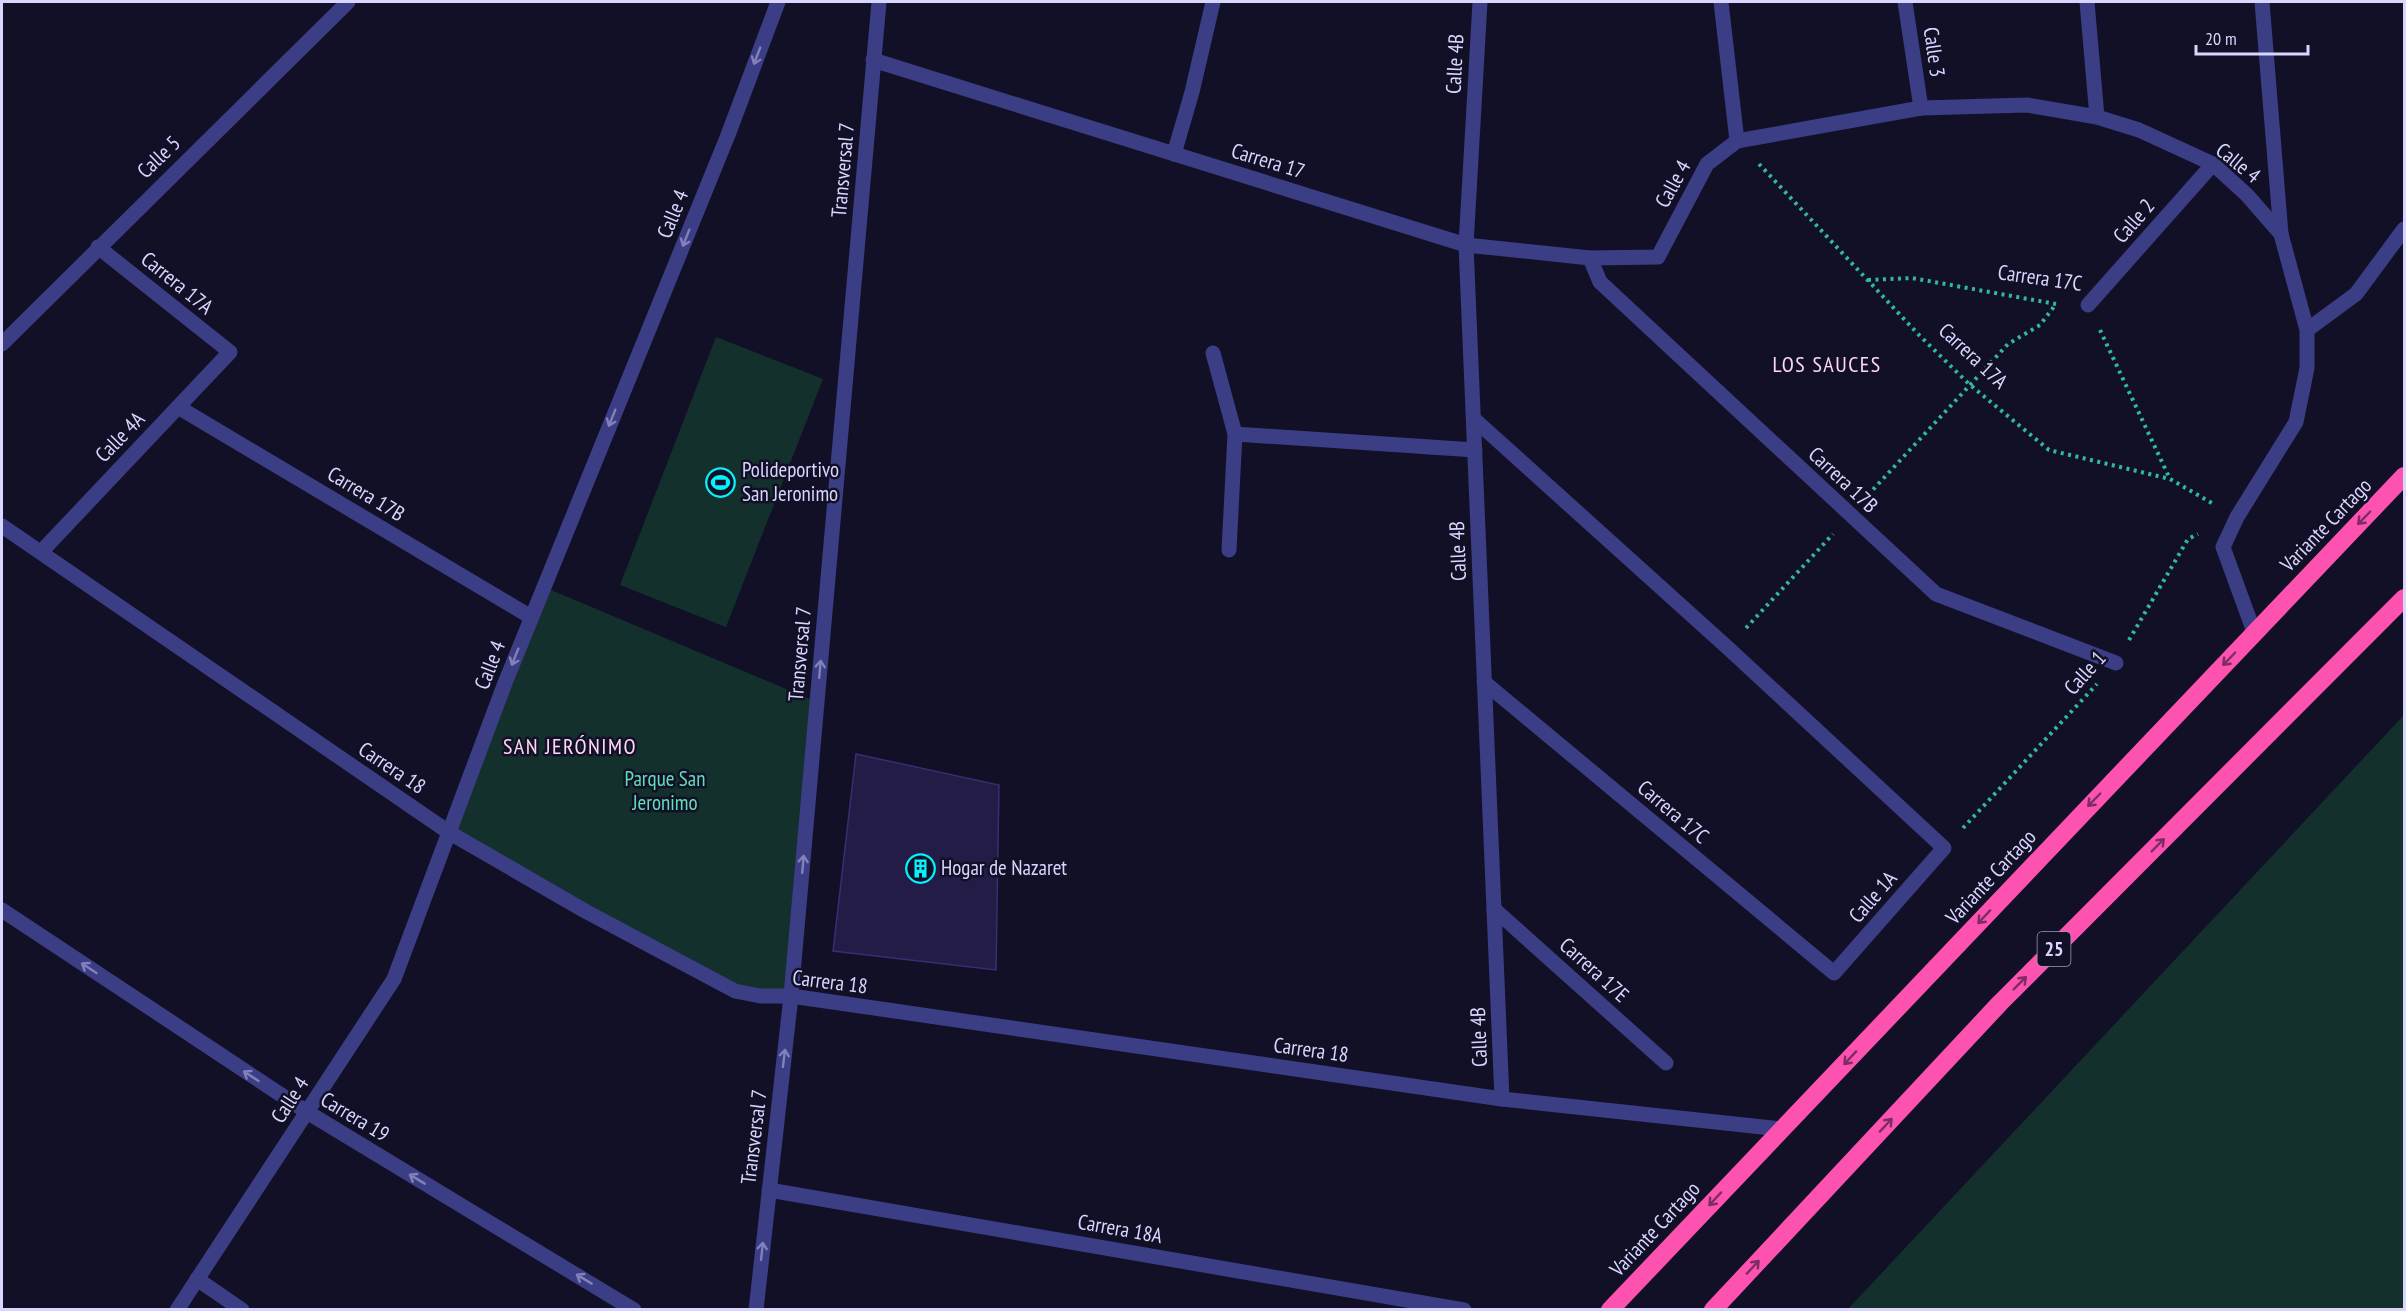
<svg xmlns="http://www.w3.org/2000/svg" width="2406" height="1311" font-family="'PT Sans Narrow',sans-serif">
<rect width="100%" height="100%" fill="#121026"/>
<g fill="#13302d">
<polygon points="716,337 823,379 726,627 620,585"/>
<polygon points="544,587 817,702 791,996 727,988 450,833"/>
<polygon points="2404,715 2404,1309 1848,1309"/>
</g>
<polygon fill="#221c47" stroke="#382e73" stroke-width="1.5" points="856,754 999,785 996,970 833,951"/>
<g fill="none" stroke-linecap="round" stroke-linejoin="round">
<g stroke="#31b7a6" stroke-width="4" stroke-dasharray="3 4.5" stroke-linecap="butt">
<polyline points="1759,164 1919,335 1969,384 2049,450 2170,479 2215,505"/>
<polyline points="1868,280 1912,278 2056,304"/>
<polyline points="2100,330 2170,479"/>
<polyline points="1868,495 2008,344 2040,325 2056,304"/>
<polyline points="1746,628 1833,534"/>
<polyline points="2129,640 2188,539 2198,534"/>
<polyline points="1963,828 2097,684"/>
</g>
<g stroke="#3b3d85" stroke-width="15">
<polyline points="1480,2 1466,245 1502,1099"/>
<polyline points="1721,2 1737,141"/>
<polyline points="1905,2 1921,108"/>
<polyline points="2087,2 2097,117"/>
<polyline points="2262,2 2281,234"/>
<polyline points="873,60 1466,245 1590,258 1658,257 1707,164 1737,141 1921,108 2027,105 2097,117 2139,130 2213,164 2247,195 2281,234 2307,330 2307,368 2296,422 2237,517 2223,547 2254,632"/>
<polyline points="1174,154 1192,92 1213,2"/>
<polyline points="1590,258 1600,282 1936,594 2116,663"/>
<polyline points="2088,305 2213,164"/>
<polyline points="2307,330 2356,294 2404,229"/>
<polyline points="2,344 348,2"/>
<polyline points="1213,353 1235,434 1229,550"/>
<polyline points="178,407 531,617"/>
<polyline points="1474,419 1728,648 1944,848 1834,973 1484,682"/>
<polyline points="1235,434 1475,450"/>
<polyline points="2,526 450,833 585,911 735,991 760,996 791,996 1502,1099 1781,1129"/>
<polyline points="41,552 230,352 98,247"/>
<polyline points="1494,909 1666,1063"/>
<polyline points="2,910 307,1112 634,1310"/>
<polyline points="769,1190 1464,1310"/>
<polyline points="197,1279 242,1310"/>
<polyline points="177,1310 394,979 505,683 728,135 778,2"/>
<polyline points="756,1310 791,996 879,2"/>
</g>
<g stroke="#fd52af" stroke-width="18">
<polyline points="1610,1310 2404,476"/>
<polyline points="1713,1310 2000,1003 2404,598"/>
</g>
</g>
<defs><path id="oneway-shaft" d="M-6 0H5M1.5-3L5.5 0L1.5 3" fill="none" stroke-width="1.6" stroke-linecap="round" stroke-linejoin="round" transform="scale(1.5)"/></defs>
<g stroke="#8281bb">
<use href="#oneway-shaft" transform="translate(757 56) rotate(111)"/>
<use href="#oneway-shaft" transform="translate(686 238) rotate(112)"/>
<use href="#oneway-shaft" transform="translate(612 418) rotate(112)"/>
<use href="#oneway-shaft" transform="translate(515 657) rotate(112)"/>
<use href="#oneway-shaft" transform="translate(820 669) rotate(-85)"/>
<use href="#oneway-shaft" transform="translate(803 864) rotate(-85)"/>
<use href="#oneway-shaft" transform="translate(89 968) rotate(-147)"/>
<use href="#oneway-shaft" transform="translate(784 1058) rotate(-83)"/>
<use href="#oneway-shaft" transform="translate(251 1076) rotate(-147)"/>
<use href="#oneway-shaft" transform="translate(417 1179) rotate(-149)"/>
<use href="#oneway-shaft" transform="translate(762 1251) rotate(-84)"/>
<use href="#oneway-shaft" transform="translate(584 1279) rotate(-149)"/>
</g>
<g stroke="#7c2e64">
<use href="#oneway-shaft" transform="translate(2364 518) rotate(134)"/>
<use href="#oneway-shaft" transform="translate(2229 659) rotate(134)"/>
<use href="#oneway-shaft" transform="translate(2094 800) rotate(134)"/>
<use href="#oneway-shaft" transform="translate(2158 845) rotate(-45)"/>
<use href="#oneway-shaft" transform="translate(1984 917) rotate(133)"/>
<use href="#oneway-shaft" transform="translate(2020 983) rotate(-45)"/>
<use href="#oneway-shaft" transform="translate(1850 1058) rotate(133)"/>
<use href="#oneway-shaft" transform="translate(1886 1125) rotate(-47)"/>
<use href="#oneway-shaft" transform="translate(1715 1199) rotate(133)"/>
<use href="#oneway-shaft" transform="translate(1753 1267) rotate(-47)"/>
</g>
<defs>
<symbol id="stadium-ring" viewBox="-11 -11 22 22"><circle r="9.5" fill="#121026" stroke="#04f2fb" stroke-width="1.5"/><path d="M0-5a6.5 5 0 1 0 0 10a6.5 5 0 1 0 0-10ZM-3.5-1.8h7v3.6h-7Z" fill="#04f2fb"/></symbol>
<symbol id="building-ring" viewBox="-11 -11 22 22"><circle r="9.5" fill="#121026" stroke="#04f2fb" stroke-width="1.5"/><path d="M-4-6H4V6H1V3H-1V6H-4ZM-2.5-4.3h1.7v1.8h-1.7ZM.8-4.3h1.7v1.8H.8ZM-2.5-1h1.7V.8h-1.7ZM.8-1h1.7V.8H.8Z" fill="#04f2fb"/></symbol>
</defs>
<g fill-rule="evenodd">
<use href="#stadium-ring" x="704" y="466" width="33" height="33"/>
<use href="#building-ring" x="904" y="852" width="33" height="33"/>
</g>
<g text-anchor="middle" stroke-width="5" stroke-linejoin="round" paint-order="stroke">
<rect fill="#121026" stroke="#9d9abd" stroke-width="1.5" x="2037.5" y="932" width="33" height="34" rx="4.5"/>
<g font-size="20" font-weight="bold" fill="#d8d5fe">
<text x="2054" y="956">25</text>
</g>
<g font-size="21" fill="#d8d5fe" stroke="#121026">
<text transform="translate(1934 52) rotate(82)" y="7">Calle 3</text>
<text transform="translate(1455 64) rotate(-87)" y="7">Calle 4B</text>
<text transform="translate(159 157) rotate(-44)" y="7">Calle 5</text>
<text transform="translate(1268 161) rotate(17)" y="7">Carrera 17</text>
<text transform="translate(2238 163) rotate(39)" y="7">Calle 4</text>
<text transform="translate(843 170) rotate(-85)" y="7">Transversal 7</text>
<text transform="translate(1673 184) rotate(-61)" y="7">Calle 4</text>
<text transform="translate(673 214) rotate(-68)" y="7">Calle 4</text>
<text transform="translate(2134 221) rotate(-49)" y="7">Calle 2</text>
<text transform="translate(2040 278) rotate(8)" y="7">Carrera 17C</text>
<text transform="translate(177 283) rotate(39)" y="7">Carrera 17A</text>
<text transform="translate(1973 356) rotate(43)" y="7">Carrera 17A</text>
<text transform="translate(120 437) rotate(-46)" y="7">Calle 4A</text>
<text transform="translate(1843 480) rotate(43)" y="7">Carrera 17B</text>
<text transform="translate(366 494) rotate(31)" y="7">Carrera 17B</text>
<text transform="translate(2326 525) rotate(-46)" y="7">Variante Cartago</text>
<text transform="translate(1458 551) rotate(-92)" y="7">Calle 4B</text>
<text transform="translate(800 654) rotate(-85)" y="7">Transversal 7</text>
<text transform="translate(490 665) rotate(-69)" y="7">Calle 4</text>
<text transform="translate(2085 673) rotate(-48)" y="7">Calle 1</text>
<text transform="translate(392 768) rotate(34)" y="7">Carrera 18</text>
<text transform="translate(1673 812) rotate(40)" y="7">Carrera 17C</text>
<text transform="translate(1991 877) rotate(-47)" y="7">Variante Cartago</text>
<text transform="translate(1873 897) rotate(-49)" y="7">Calle 1A</text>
<text transform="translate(1594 970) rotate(42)" y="7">Carrera 17E</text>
<text transform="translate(830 982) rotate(7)" y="7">Carrera 18</text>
<text transform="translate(1479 1037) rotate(-92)" y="7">Calle 4B</text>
<text transform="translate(1311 1050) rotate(8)" y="7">Carrera 18</text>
<text transform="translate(290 1100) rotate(-57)" y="7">Calle 4</text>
<text transform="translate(355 1117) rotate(31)" y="7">Carrera 19</text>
<text transform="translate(754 1137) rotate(-83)" y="7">Transversal 7</text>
<text transform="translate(1120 1229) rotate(10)" y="7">Carrera 18A</text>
<text transform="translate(1655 1229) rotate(-47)" y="7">Variante Cartago</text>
</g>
<g font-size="21" fill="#d8d5fe" stroke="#121026" text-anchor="start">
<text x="742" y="477">Polideportivo<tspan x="742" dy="24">San Jeronimo</tspan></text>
<text x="941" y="875">Hogar de Nazaret</text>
</g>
<g font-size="21" fill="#62deb7" stroke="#121026">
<text x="665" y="786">Parque San<tspan x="665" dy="24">Jeronimo</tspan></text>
</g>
<g font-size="22" letter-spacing="1.5" fill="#fed7f3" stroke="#121026">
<text x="1827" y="372">LOS SAUCES</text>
<text x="570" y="754">SAN JERÓNIMO</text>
</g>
</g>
<rect width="2406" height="1311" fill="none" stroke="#d8d5fe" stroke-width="6"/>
<path d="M2196 45v9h112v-9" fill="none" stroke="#d8d5fe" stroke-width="3"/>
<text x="2205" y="45" font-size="18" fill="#d8d5fe" stroke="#121026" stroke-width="4.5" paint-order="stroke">20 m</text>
</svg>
